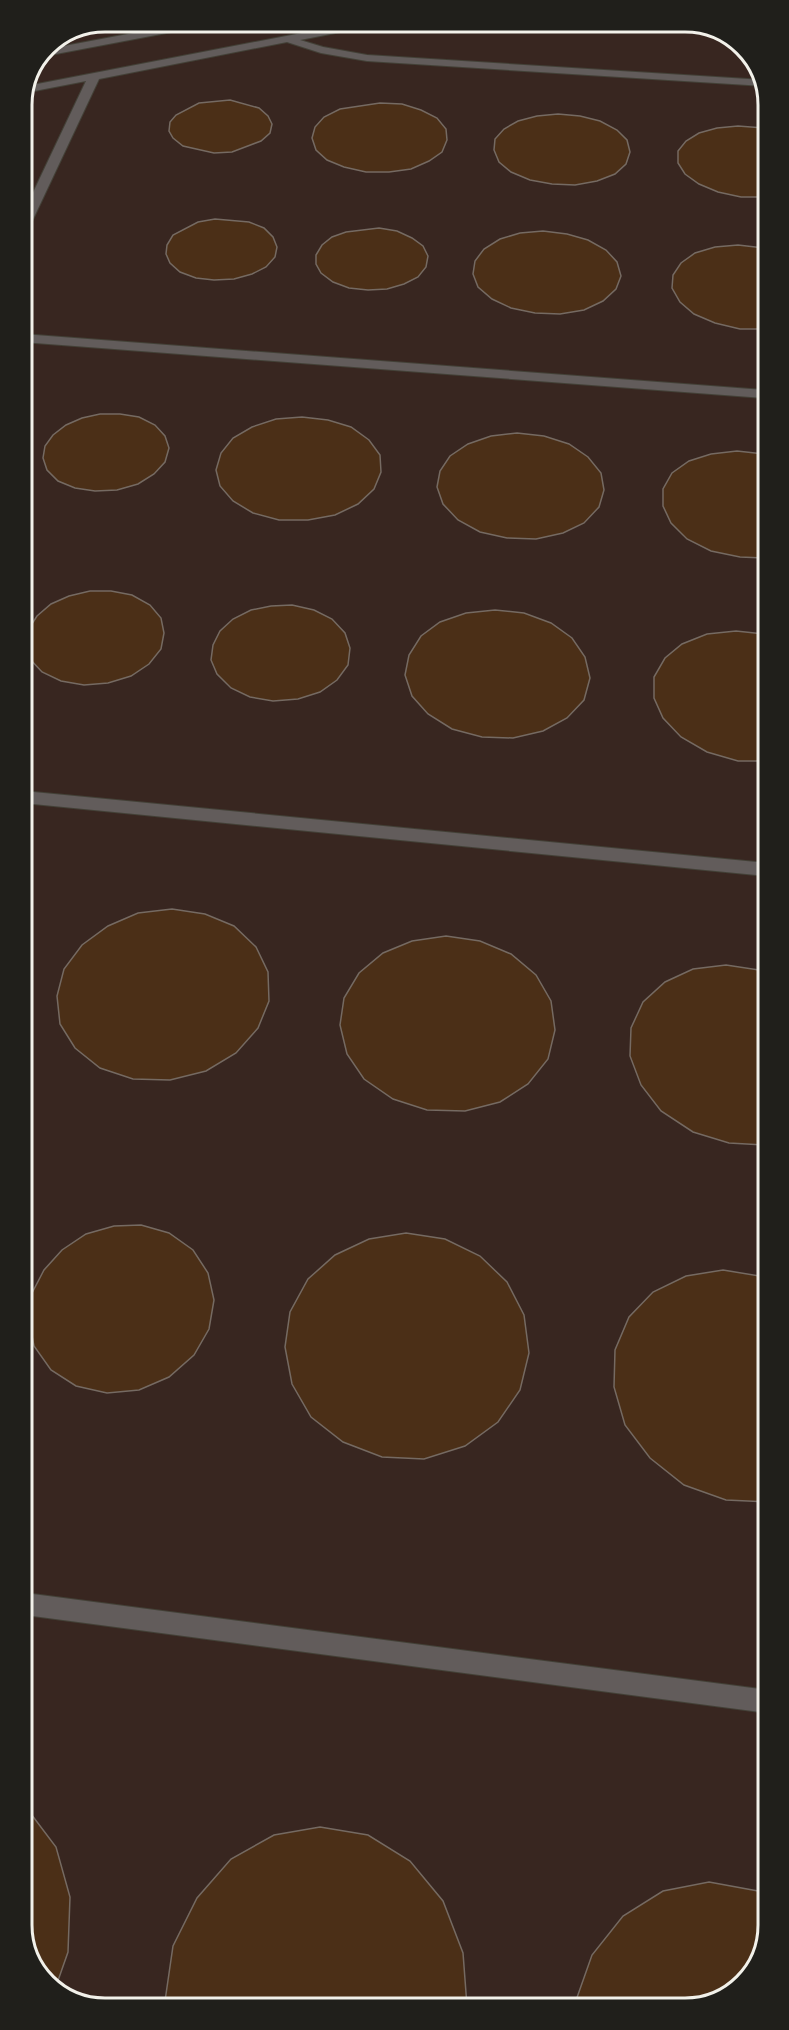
<svg xmlns="http://www.w3.org/2000/svg" width="789" height="2030" font-family="'Sofia Sans Condensed',sans-serif">
<rect width="100%" height="100%" fill="#26241a"/>
<polygon fill="#382620" points="104,21 691,21 736,38 764,78 768,1926 751,1976 711,2005 98,2009 53,1992 25,1952 21,99 46,45"/>
<g fill="#4b2f17" stroke="#756a62" stroke-width="1.5">
<polygon points="230,100 259,108 268,116 272,124 270,133 261,141 232,152 214,153 183,146 173,138 169,131 170,122 176,115 199,103"/>
<polygon points="380,103 402,104 421,110 437,118 446,129 447,140 442,152 429,161 411,169 389,172 366,172 344,167 327,160 316,150 312,138 315,127 324,117 340,109"/>
<polygon points="558,114 580,116 600,121 617,130 627,140 630,152 626,164 615,174 597,181 575,185 552,184 530,180 511,172 499,162 494,150 495,139 504,129 518,121 537,116"/>
<polygon points="738,126 764,128 764,197 741,197 718,192 699,184 685,174 678,163 678,151 686,141 699,133 717,128"/>
<polygon points="215,219 249,222 264,228 273,237 277,247 275,257 266,267 252,274 234,279 214,280 196,278 180,272 170,263 166,254 167,245 173,235 198,222"/>
<polygon points="379,228 397,231 412,238 423,246 428,256 426,267 418,277 404,284 387,289 368,290 349,288 333,282 321,273 316,264 316,255 322,245 332,237 346,232"/>
<polygon points="543,231 567,234 588,240 606,250 617,262 621,276 616,289 603,301 584,310 560,314 535,313 511,308 492,299 478,287 473,274 475,261 484,249 500,239 520,233"/>
<polygon points="738,245 764,248 764,329 740,329 715,323 694,314 680,302 672,288 673,275 681,263 695,253 715,247"/>
<polygon points="100,414 120,414 139,417 155,425 165,436 169,448 165,462 154,474 138,484 117,490 95,491 75,488 58,481 47,470 43,458 45,446 53,435 66,425 82,418"/>
<polygon points="302,417 328,420 351,427 369,440 380,455 381,472 374,489 358,504 335,515 308,520 279,520 253,513 233,501 220,486 216,470 221,453 233,438 252,427 276,419"/>
<polygon points="517,433 544,436 569,444 588,457 601,473 604,490 599,507 584,523 563,533 536,539 507,538 480,532 458,520 443,504 437,487 440,471 450,456 468,444 491,436"/>
<polygon points="737,451 765,454 765,558 740,557 711,551 687,539 671,523 663,506 663,489 672,473 689,461 711,454"/>
<polygon points="90,591 111,591 132,595 150,605 161,618 164,633 161,649 149,664 131,676 108,683 84,685 61,681 42,672 30,659 26,645 28,630 37,616 51,604 69,596"/>
<polygon points="292,605 314,610 332,619 345,633 350,648 348,665 337,680 320,692 298,699 273,701 250,697 231,688 217,674 211,660 213,645 220,631 233,619 251,610 271,606"/>
<polygon points="495,610 524,613 551,623 572,638 585,657 590,678 584,700 567,718 543,731 513,738 482,737 452,729 428,714 412,696 405,675 409,655 421,636 440,622 466,613"/>
<polygon points="736,631 765,634 765,761 738,761 707,752 681,737 663,718 654,698 654,677 665,658 682,644 707,634"/>
<polygon points="172,909 205,914 234,926 256,947 268,972 269,1001 258,1028 236,1053 206,1071 170,1080 133,1079 100,1068 75,1048 60,1024 57,996 64,969 82,945 108,926 138,913"/>
<polygon points="446,936 480,941 511,954 536,975 551,1001 555,1030 548,1059 528,1084 500,1102 465,1111 427,1110 393,1099 364,1079 347,1054 340,1025 344,998 359,973 383,953 412,941"/>
<polygon points="726,965 766,971 766,1145 729,1143 693,1132 661,1111 641,1085 630,1056 631,1028 643,1002 665,982 693,969"/>
<polygon points="141,1225 169,1233 193,1250 208,1273 214,1300 209,1329 194,1355 169,1377 139,1390 107,1393 76,1386 51,1370 34,1346 29,1321 31,1295 44,1270 62,1250 86,1234 114,1226"/>
<polygon points="406,1233 445,1239 480,1256 507,1282 524,1315 529,1353 520,1390 498,1422 465,1446 424,1459 382,1457 343,1442 311,1417 292,1384 285,1347 290,1312 308,1279 335,1255 369,1239"/>
<polygon points="723,1270 766,1277 767,1502 726,1500 684,1485 650,1458 625,1425 614,1387 615,1350 629,1317 653,1292 686,1276"/>
<polygon points="25,1806 56,1847 70,1897 68,1952 54,1992 25,1952"/>
<polygon points="320,1827 368,1835 410,1861 443,1901 463,1953 467,2006 165,2008 165,2001 173,1946 197,1898 231,1859 274,1835"/>
<polygon points="709,1882 758,1891 768,1897 768,1926 751,1976 711,2005 574,2006 592,1955 623,1916 663,1891"/>
</g>
<g fill="none" stroke-linecap="round" stroke-linejoin="round">
<defs>
<g id="lane">
<polygon points="197,21 219,21 214,24 40,57 43,50"/>
<polygon points="364,21 386,21 381,24 300,40 323,47 367,55 764,80 764,86 367,61 321,53 287,42 99,79 27,232 21,236 21,218 86,81 24,93 27,86"/>
<polygon points="22,334 764,390 764,398 22,342"/>
<polygon points="23,791 766,863 766,876 23,803"/>
<polygon points="25,1593 767,1690 767,1713 25,1615"/>
</g>
</defs>
<use href="#lane" stroke="#434137" stroke-width="2"/>
<use href="#lane" fill="#625c5b" fill-rule="evenodd"/>
</g>
<path d="M0 0H789V2030H0ZM105 32H685A73 73 0 0 1 758 105V1925A73 73 0 0 1 685 1998H105A73 73 0 0 1 32 1925V105A73 73 0 0 1 105 32Z" fill="#201f1b" fill-rule="evenodd"/>
<path fill="none" stroke="#f2f1ea" stroke-width="3" d="M105 32H685A73 73 0 0 1 758 105V1925A73 73 0 0 1 685 1998H105A73 73 0 0 1 32 1925V105A73 73 0 0 1 105 32Z"/>
</svg>
